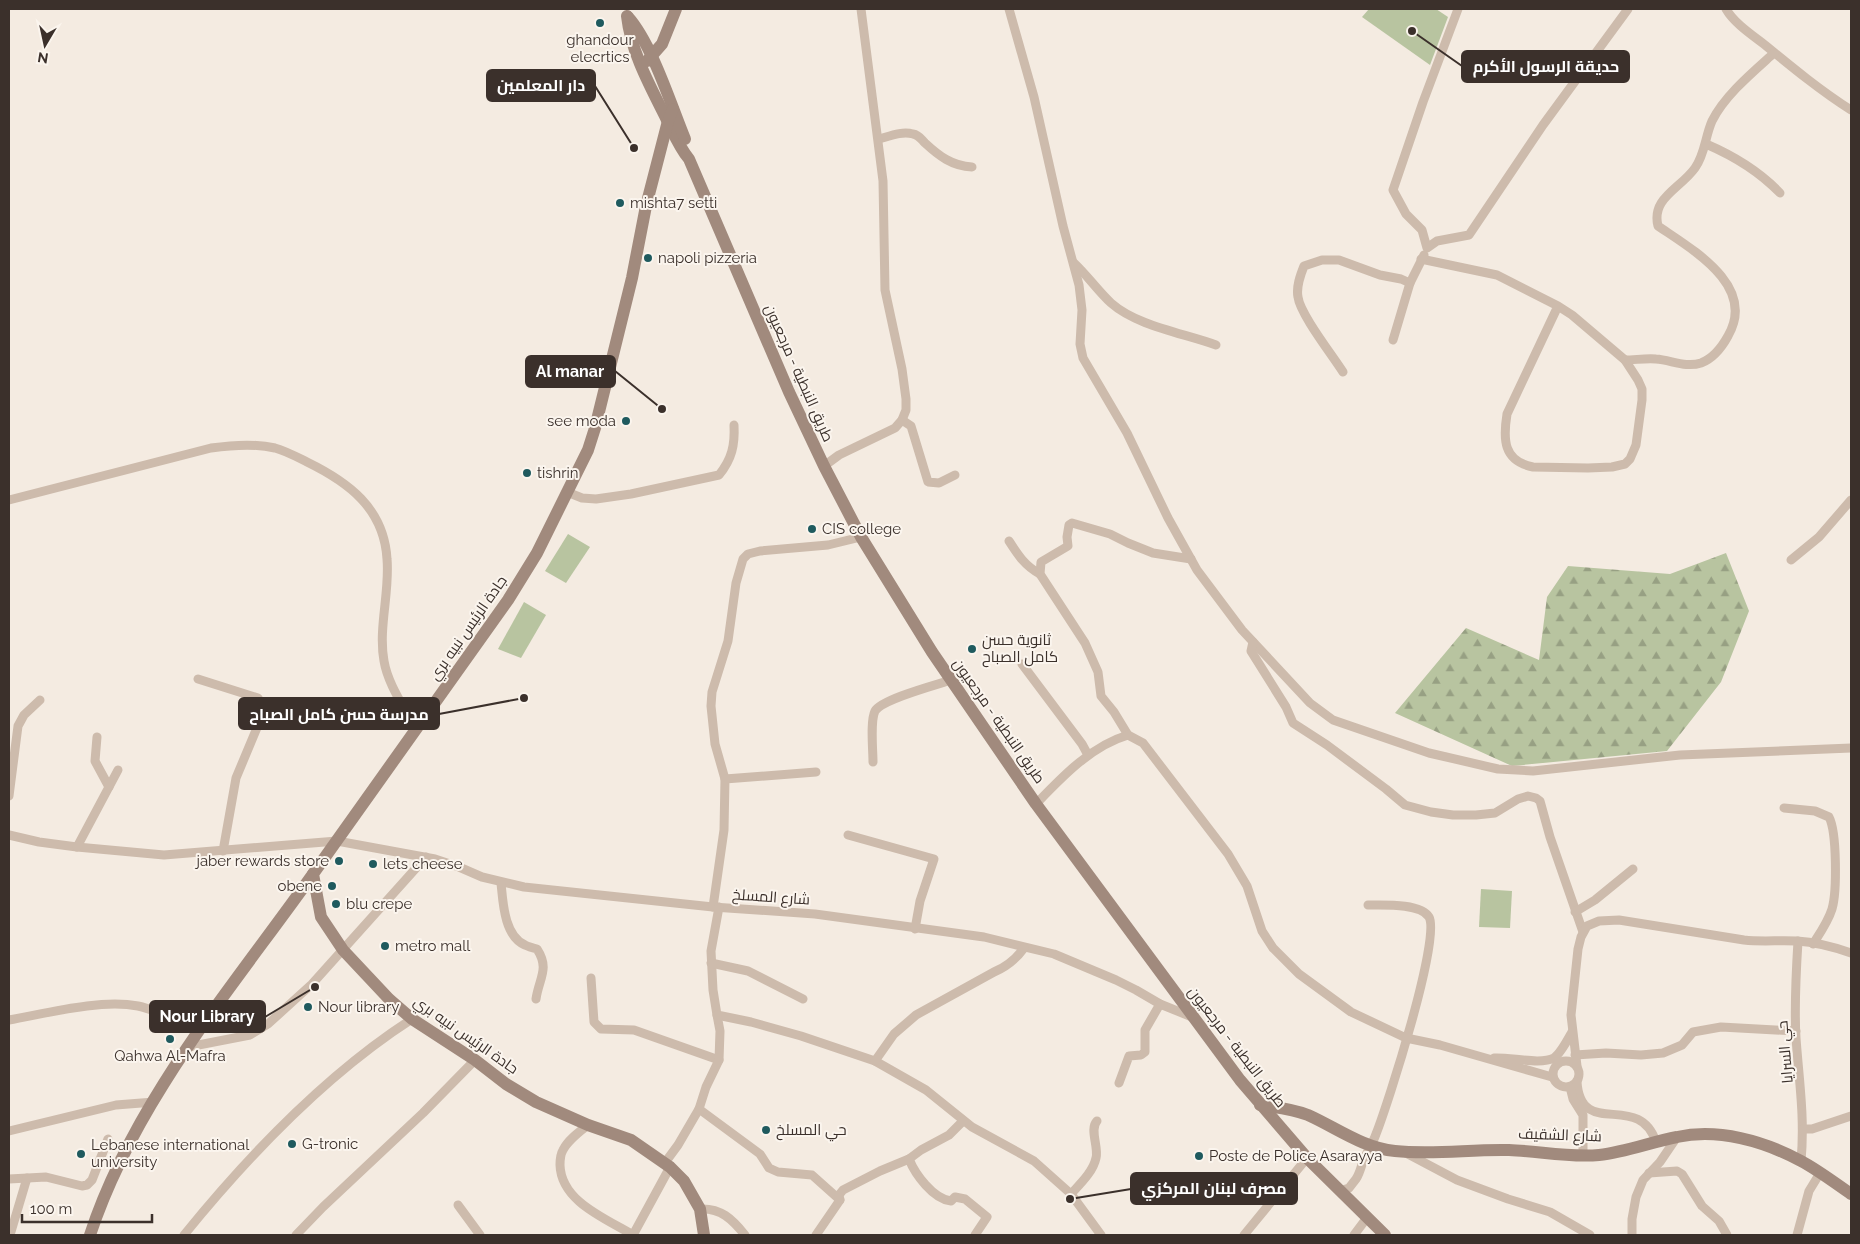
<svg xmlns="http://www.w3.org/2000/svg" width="1860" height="1244" font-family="Raleway,Cairo,sans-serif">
<defs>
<pattern id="forest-firs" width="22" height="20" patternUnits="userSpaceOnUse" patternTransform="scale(1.25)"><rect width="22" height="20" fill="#b8c4a0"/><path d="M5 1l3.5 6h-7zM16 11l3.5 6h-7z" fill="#97a083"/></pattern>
</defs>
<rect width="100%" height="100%" fill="#f4ebe1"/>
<polygon fill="url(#forest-firs)" points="1726,553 1749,611 1721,682 1667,751 1512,766 1395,713 1466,628 1539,660 1547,597 1568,566 1670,574"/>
<g fill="#b8c4a0">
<polygon points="1369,9 1436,9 1448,17 1430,65 1362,17"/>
<polygon points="568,534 590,547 566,583 545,571"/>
<polygon points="524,602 546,615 521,658 498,649"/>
<polygon points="1481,889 1512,891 1510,928 1479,927"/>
</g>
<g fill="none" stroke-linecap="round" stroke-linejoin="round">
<g stroke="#cdbbac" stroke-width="9">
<polyline points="1009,9 1034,97 1063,226 1079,285 1082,310 1080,344 1083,358 1127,433 1168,518 1197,570 1242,630 1310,703 1333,720 1429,753 1498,769 1533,771 1680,755 1851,748"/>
<polyline points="1458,9 1423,102 1393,190 1406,214 1422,230 1427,248 1437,241 1469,235 1543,125 1628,9"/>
<path d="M 1726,9 C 1734,23 1752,35 1765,45 C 1793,68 1821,91 1851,110"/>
<path d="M 879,139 C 890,136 902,131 913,134 C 919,135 921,139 925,143 C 939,156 952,166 972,167"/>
<path d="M 1706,144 C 1734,156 1758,170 1780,193"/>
<path d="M 1421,259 L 1497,275 L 1558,306 L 1572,315 L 1625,360 L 1638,380 L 1642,389 L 1642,400 L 1636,445 L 1630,459 L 1625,464 L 1612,467 L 1588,468 L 1533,467 C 1503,461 1503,439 1507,414 L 1558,306"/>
<path d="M 1074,263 C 1087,275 1098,291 1111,303 C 1137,326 1183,333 1216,345"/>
<polyline points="1393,340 1410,283"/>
<path d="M 1625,360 C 1635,360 1646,358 1656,359 C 1671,360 1686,368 1701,363 C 1714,358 1722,347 1728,336 C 1757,286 1693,250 1658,226 C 1651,198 1680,189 1695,168 C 1705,154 1705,137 1712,121 C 1725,95 1753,72 1774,53"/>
<path d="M 1343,372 C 1333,356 1300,314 1298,297 C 1296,287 1300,276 1304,266 L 1322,260 L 1339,260 L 1380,275 L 1401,279 L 1410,283 L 1424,255"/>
<polyline points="902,420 911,426 928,482 939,483 955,475"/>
<polyline points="824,466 839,455 895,428 902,420 906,410 906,399 902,369 885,290 883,181 861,9"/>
<path d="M 567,492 L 582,498 L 596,499 L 631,494 L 719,475 C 732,459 735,445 734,425"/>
<path d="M 9,500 L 211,448 C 232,445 254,443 275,448 C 286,451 297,457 307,462 C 348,482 384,508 387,559 C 390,592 378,628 384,661 C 388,685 405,708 416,730"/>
<path d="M 1009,541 C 1018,555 1025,566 1040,574"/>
<polyline points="1191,559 1153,553 1128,543 1110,534 1072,523 1069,525 1067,537 1068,546 1041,562 1040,574 1085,643 1098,672 1101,696 1114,712 1128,735 1143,743 1228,854 1247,886 1262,931 1273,948 1299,974 1351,1012 1406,1038 1440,1045 1552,1077"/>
<polyline points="1791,560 1819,537 1851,500"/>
<polyline points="1253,642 1251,651 1286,707 1293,723 1327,745 1386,789 1405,805 1431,812 1453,815 1476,815 1495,813 1518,799 1528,796 1536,798 1540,801 1550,837 1583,932"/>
<polyline points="1022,664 1082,744 1088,755"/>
<polyline points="198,679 258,698 264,711 236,778 223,851"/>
<polyline points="97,737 95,761 109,787"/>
<path d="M 873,762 C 873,750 870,721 875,711 C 882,699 936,685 951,680"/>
<polyline points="725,779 715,744 711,706 712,692 728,641 736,583 743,559 748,554 760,551 828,545 861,537"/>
<polyline points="9,796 18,726 24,715 40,700"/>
<path d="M 1036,804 C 1062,777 1091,746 1128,735"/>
<path d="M 1784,808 L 1815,811 L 1829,817 C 1837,832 1837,892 1832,909 C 1828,922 1820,933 1813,944"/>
<polyline points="9,835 39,842 77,847 164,855 337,841 435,859 459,867 482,877 524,887 713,907 815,914 984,937 1054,954 1116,980 1136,990 1160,1004 1192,1017"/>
<polyline points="848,835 934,859 920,901 915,929"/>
<polyline points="77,847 118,770"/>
<path d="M 501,883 C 503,902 504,936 525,945 C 529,947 533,948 537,949 C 550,969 539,978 536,999"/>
<polyline points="713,907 724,830 725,779 816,772"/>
<polyline points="719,907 711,951 713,990 717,1015 751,1022 801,1036 875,1061 926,1090 972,1127 1034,1161 1071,1194 1101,1235"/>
<polyline points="1575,912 1595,900 1633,869"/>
<path d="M 1798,941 C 1796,973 1794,1005 1796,1038 C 1799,1080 1805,1118 1801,1161"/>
<polyline points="711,963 748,971 803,999"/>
<polyline points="591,978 594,1022 601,1029 634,1030 719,1060"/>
<path d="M 9,1020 C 48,1013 100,999 138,1006 C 160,1011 179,1021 199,1030"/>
<polyline points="188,1047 250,1035 268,1024 312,984 426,857"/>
<polyline points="1575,1055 1606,1053 1641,1055 1663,1053 1682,1045 1693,1032 1721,1027 1796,1031"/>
<path d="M 1494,1058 C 1511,1057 1540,1065 1554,1058 C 1561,1053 1568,1039 1572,1032"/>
<circle cx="1566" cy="1074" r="13"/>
<path d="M 875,1061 L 894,1034 L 916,1015 L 994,972 C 1008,966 1016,959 1024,948"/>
<path d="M 1577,1066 L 1571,1015 L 1578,949 L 1581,937 L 1587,926 L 1599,921 L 1619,920 L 1744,940 C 1762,942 1779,940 1797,941 C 1815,942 1834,947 1851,953"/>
<path d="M 1577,1082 C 1581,1140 1639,1090 1656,1142"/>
<polyline points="1119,1083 1129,1056 1141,1055 1145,1052 1145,1030 1160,1004"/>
<polyline points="1570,1087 1573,1099 1583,1115 1583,1155"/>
<polyline points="699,1109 760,1154 769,1168 778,1172 812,1175 840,1200"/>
<path d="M 588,1125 C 579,1132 568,1140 563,1150 C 560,1155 560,1160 560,1165 C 561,1202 607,1219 633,1235"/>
<polyline points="1803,1129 1812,1129 1851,1116"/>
<polyline points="9,1131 116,1105 154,1102"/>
<polyline points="1406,1153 1457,1180 1508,1199 1550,1212 1590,1235"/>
<path d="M 909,1159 C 915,1174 933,1199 951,1201 L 955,1197 L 965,1199 L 987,1217 L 975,1235"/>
<polyline points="664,1164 678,1145 699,1109 706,1087 719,1060 720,1031 717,1015"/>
<polyline points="1649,1173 1677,1171 1682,1174 1702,1206 1719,1221 1727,1235"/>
<polyline points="9,1179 46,1177 82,1186 87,1185 92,1180 108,1139"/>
<path d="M 1340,1191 L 1349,1188 L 1356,1179 C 1360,1173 1361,1167 1363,1161 C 1367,1152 1373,1143 1376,1134 C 1388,1104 1441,938 1429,917 C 1421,903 1383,905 1368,905"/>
<path d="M 1071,1194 C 1080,1184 1093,1172 1096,1158 C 1099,1147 1089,1129 1097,1121"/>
<polyline points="458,1205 480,1235"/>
<path d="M 700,1209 C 721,1208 732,1219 745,1235"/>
<polyline points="10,1235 27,1178"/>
<path d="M 184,1235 C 249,1155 325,1075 412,1019"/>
<polyline points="296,1235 323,1207 423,1113 475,1060"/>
<polyline points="633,1235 670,1167"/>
<polyline points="816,1235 840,1200 839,1195 843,1190 880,1171 909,1159 921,1150 949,1135 963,1121"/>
<polyline points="1244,1235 1307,1158"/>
<polyline points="1354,1235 1366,1219"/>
<polyline points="1632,1235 1632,1219 1636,1197 1643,1180 1660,1162 1677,1137"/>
<polyline points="1797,1235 1809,1191 1820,1173"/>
</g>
<g stroke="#a18a7d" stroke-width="12">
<path d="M 627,16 C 631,52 650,86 666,118 C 673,132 679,147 689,159 L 789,392 L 824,466 L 861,537 L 932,652 L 1036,804 L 1240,1080 L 1307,1158 L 1385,1235"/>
<path d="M 628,17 C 652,44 671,105 685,139"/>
<polyline points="647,61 662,44 676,9"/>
<polyline points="673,109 668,121 646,206 632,278 595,428 588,450 537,553 508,600 313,874 321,917 343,950 389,999 412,1019 475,1060 506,1084 536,1102 588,1125 631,1140 670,1167 684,1181 700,1209 704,1235"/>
<path d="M 1260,1105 C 1276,1107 1293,1109 1308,1115 C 1337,1128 1363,1148 1395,1151 C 1435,1155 1470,1149 1509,1150 C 1539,1151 1569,1158 1599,1155 C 1626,1152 1651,1142 1677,1137 C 1718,1128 1764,1141 1801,1161 C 1818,1170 1835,1183 1851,1194"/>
<path d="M 90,1235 C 134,1101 232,988 313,874"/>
</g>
</g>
<g fill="#1f5a5e" stroke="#fbf5ee" stroke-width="2">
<circle cx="600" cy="23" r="5"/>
<circle cx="620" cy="203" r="5"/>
<circle cx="648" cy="258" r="5"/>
<circle cx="626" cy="421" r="5"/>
<circle cx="527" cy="473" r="5"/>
<circle cx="812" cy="529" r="5"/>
<circle cx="972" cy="649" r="5"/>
<circle cx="339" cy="861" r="5"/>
<circle cx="373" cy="864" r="5"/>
<circle cx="332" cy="886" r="5"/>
<circle cx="336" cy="904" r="5"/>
<circle cx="385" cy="946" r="5"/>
<circle cx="308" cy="1007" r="5"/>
<circle cx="170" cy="1039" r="5"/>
<circle cx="766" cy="1130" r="5"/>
<circle cx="292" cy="1144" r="5"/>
<circle cx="81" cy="1154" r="5"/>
<circle cx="1199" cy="1156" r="5"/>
</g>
<g text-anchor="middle" stroke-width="4" stroke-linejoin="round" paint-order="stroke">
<g font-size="15" fill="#3b302b" stroke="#fbf5ee" text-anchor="start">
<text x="600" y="45" text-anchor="middle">ghandour<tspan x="600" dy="17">elecrtics</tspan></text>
<text x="630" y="208">mishta7 setti</text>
<text x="658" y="263">napoli pizzeria</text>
<text x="616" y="426" text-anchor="end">see moda</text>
<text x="537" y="478">tishrin</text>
<text x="822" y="534">CIS college</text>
<text x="982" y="645">ثانوية حسن<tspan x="982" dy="17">كامل الصباح</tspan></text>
<text x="329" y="866" text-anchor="end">jaber rewards store</text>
<text x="383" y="869">lets cheese</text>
<text x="322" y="891" text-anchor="end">obene</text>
<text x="346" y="909">blu crepe</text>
<text x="395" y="951">metro mall</text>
<text x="318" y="1012">Nour library</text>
<text x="170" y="1061" text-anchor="middle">Qahwa Al-Mafra</text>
<text x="776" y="1135">حي المسلخ</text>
<text x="302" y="1149">G-tronic</text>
<text x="91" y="1150">Lebanese international<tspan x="91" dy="17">university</tspan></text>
<text x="1209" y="1161">Poste de Police Asarayya</text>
</g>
<g font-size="15" fill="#3b302b" stroke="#fbf5ee">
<text transform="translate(799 373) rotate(66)" y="5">طريق النبطية - مرجعيون</text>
<text transform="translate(468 628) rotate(-55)" y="5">جادة الرئيس نبيه بري</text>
<text transform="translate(999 721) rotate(55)" y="5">طريق النبطية - مرجعيون</text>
<text transform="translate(771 897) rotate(4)" y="5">شارع المسلخ</text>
<text transform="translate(466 1035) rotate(35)" y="5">جادة الرئيس نبيه بري</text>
<text transform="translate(1237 1047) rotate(52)" y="5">طريق النبطية - مرجعيون</text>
<text transform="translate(1785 1052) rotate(-95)" y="5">حي السرايا</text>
<text transform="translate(1560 1135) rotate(2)" y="5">شارع الشقيف</text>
</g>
</g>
<path fill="none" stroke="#3b302b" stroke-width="2" d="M1412 31L1462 66M634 148L595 86M662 409L615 371M524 698L439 714M315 987L265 1017M1070 1199L1131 1189"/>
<g fill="#3b302b" stroke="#fbf5ee" stroke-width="2">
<circle cx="1412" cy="31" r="5"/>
<circle cx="634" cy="148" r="5"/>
<circle cx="662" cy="409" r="5"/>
<circle cx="524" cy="698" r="5"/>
<circle cx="315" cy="987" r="5"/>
<circle cx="1070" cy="1199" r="5"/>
</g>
<g fill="#3b302b" stroke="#3b302b" stroke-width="2">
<rect x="1462" y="51" width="167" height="31" rx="5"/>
<rect x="487" y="70" width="108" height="31" rx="5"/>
<rect x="526" y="356" width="89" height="31" rx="5"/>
<rect x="239" y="698" width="200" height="31" rx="5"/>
<rect x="150" y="1001" width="115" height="31" rx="5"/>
<rect x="1131" y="1173" width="166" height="31" rx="5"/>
</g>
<g font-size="16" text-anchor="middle" font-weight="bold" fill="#fff">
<text x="1546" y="72">حديقة الرسول الأكرم</text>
<text x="541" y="91">دار المعلمين</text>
<text x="570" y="377">Al manar</text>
<text x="339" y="720">مدرسة حسن كامل الصباح</text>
<text x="207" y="1022">Nour Library</text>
<text x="1214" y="1194">مصرف لبنان المركزي</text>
</g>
<rect width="1860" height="1244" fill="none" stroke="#3b302b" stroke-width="20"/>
<g transform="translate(45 45) rotate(189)" stroke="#fbf5ee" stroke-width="4" paint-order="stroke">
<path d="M0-4L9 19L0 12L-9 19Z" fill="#3b302b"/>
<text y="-8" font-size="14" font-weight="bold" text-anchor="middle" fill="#3b302b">N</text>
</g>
<path d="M22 1214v8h130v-8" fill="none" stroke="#3b302b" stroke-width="2.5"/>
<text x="30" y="1214" font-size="15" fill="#3b302b" stroke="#fbf5ee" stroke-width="4" paint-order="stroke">100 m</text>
</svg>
